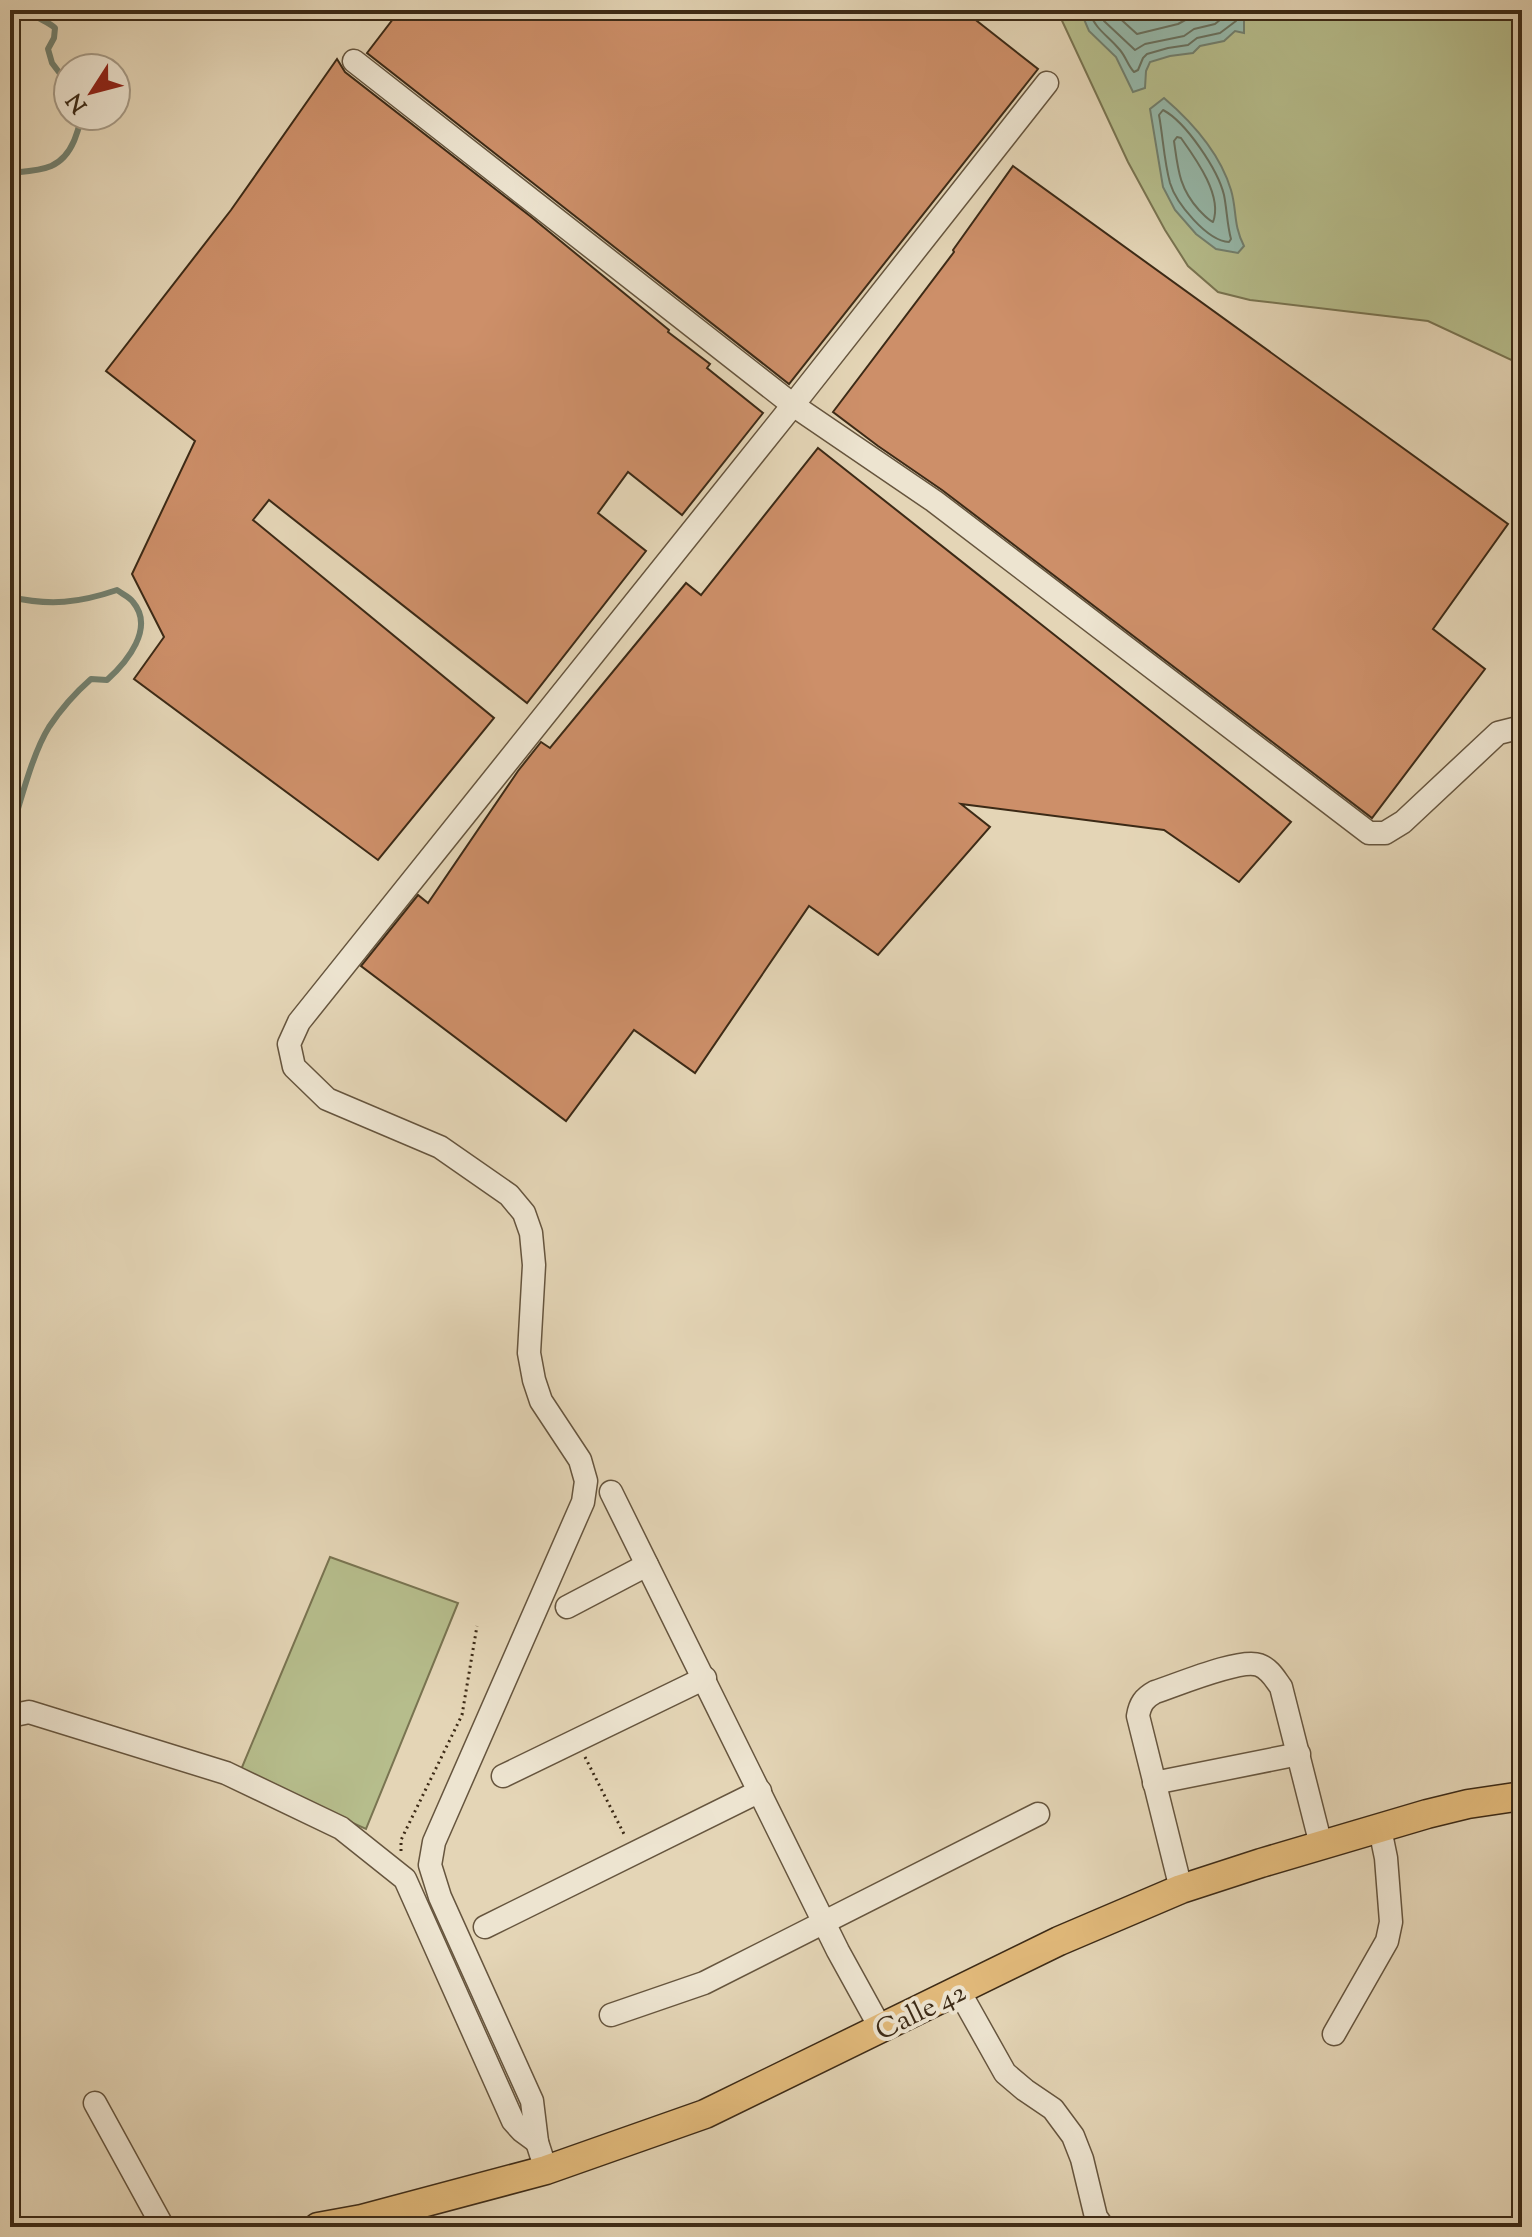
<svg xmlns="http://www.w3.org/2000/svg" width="1532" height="2237" font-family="'Sorts Mill Goudy',serif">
<rect width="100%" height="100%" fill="#e4d5b6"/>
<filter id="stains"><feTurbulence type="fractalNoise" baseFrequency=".0025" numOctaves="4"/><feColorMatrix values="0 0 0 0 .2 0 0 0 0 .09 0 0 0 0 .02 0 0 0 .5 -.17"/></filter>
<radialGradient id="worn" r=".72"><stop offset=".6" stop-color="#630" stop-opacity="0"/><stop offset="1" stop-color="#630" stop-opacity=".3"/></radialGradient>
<g fill="#b6bd8c" stroke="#797451" stroke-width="2">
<polygon points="1057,10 1522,10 1522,365 1428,321 1250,300 1218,292 1188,266 1165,230 1128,162"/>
<polygon points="330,1557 458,1603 366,1829 240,1772"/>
</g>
<g fill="#96b9ab" stroke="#72806f" stroke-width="2">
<polygon points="1080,10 1244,10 1244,33 1235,31 1224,41 1200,46 1193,53 1170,56 1150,62 1146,71 1145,88 1133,92 1116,57 1089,31"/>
<path d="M 1164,98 C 1192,122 1220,153 1231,190 C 1237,210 1233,225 1244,246 L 1238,253 L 1216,249 L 1196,234 L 1175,210 L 1163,187 L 1150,109 Z"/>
</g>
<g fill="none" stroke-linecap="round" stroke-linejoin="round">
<g stroke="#697260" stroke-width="2">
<path d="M 1088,10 C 1098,33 1106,33 1120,50 C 1126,57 1128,66 1134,72 L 1138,70 L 1143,58 L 1147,54 L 1168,48 L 1188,45 L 1197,38 L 1220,33 L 1236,21 L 1237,10"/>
<polyline points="1099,10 1104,21 1135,50 1145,44 1184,36 1194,29 1215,24 1226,15 1227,10"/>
<polyline points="1112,10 1115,14 1137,34 1178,24 1189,18 1209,13 1213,10"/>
<path d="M 1163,110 C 1186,122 1218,170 1224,195 C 1227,210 1227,224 1231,239 L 1229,242 C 1207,241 1176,203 1170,183 C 1164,161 1163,137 1159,115 Z"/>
<path d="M 1177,137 L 1181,138 C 1196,159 1223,196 1213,222 C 1207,219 1204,215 1199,210 C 1179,188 1178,169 1174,141 Z"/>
</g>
<g stroke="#72806f" stroke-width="6">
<path d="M 28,10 C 36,19 46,20 55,28 L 54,38 L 48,49 L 52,63 L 68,84"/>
<path d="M 10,173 C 40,170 61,171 74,141 C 77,133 81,124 80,116"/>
<polyline points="10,473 14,477 18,489 10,507"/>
<path d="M 10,597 C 50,606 79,603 117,590 C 122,594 130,597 133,602 C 155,628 127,662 107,680 L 91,679 C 75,693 61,709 49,727 C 32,754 20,804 10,835"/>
</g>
</g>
<g fill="#cd8f69" stroke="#3c2a16" stroke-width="2">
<polygon points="400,10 963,10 1038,69 789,384 367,53"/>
<polygon points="337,59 345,72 530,216 669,330 668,332 710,364 707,368 763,413 682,515 628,472 598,513 646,551 527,703 269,500 253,520 494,718 378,860 134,679 164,637 132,574 195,441 106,371 231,210"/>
<polygon points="1013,166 1508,524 1433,629 1485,669 1372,818 942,490 878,446 833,412 954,252 953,250"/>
<polygon points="818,448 1291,822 1239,882 1164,830 961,804 990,827 878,955 809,906 695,1073 634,1030 566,1121 361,966 418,895 428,903 518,771 541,742 550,748 686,583 701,595"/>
</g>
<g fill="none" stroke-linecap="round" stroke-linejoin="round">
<defs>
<g id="minor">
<polyline points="354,61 793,405 934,501 1369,833 1385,833 1403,822 1498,733 1522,727"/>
<polyline points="611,1492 838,1951 881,2029"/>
<polyline points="567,1607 647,1565"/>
<polyline points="10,1716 29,1712 226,1773 341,1828 405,1879 513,2121 522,2131 537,2142"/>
<polyline points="503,1776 705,1678"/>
<polyline points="1154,1783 1299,1754"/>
<path d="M 1181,1889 L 1138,1716 C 1140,1704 1144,1698 1155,1692 C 1177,1685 1240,1658 1259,1665 C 1270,1669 1275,1679 1281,1687 L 1321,1845"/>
<polyline points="485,1927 760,1791"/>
<polyline points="959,1991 1005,2073 1025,2090 1053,2109 1073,2136 1082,2159 1096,2217 1103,2227"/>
<polyline points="611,2015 704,1983 1038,1814"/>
<polyline points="1334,2034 1387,1941 1391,1922 1386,1858 1380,1829"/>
<polyline points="95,2103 163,2227"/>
<polyline points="546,2170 537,2142 532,2101 440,1897 430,1865 434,1842 583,1502 586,1481 580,1460 541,1401 534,1380 529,1353 534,1265 531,1233 524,1213 509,1195 440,1147 327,1099 294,1067 289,1044 299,1022 793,405 1047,83"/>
<polyline points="10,2222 14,2227"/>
</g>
<polyline id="major" points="318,2227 362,2219 546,2170 705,2114 1059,1941 1181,1889 1261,1863 1427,1814 1468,1804 1522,1796"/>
</defs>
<use href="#minor" stroke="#66553e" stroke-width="25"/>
<use href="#major" stroke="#3c2a16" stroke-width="31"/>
<g stroke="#3c2a16" stroke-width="3" stroke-dasharray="2 4" stroke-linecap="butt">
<polyline points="585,1757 625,1836"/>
<polyline points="401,1851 401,1840 462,1715 477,1626"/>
</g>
<use href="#minor" stroke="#ede4d0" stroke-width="22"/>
<use href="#major" stroke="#e2ba7b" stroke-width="28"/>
</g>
<g text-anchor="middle" stroke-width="8" stroke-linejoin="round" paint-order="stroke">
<g font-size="28" fill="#3c2a16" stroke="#ede4d0">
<text transform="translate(920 2010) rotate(-26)" y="10">Calle 42</text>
</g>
</g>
<rect width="1532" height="2237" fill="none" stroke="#e4d5b6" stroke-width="40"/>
<rect x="12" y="12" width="1508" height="2213" fill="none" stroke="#3c2a16" stroke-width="4"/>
<rect x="20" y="20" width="1492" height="2197" fill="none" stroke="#3c2a16" stroke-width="2"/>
<g transform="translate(92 92) rotate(234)"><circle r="38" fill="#ede4d0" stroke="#a69a86" stroke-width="2"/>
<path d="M0-6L14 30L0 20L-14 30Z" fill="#8f2418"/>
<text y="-12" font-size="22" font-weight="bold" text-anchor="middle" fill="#3c2a16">N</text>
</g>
<rect width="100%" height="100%" filter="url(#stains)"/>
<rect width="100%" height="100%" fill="url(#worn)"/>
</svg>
